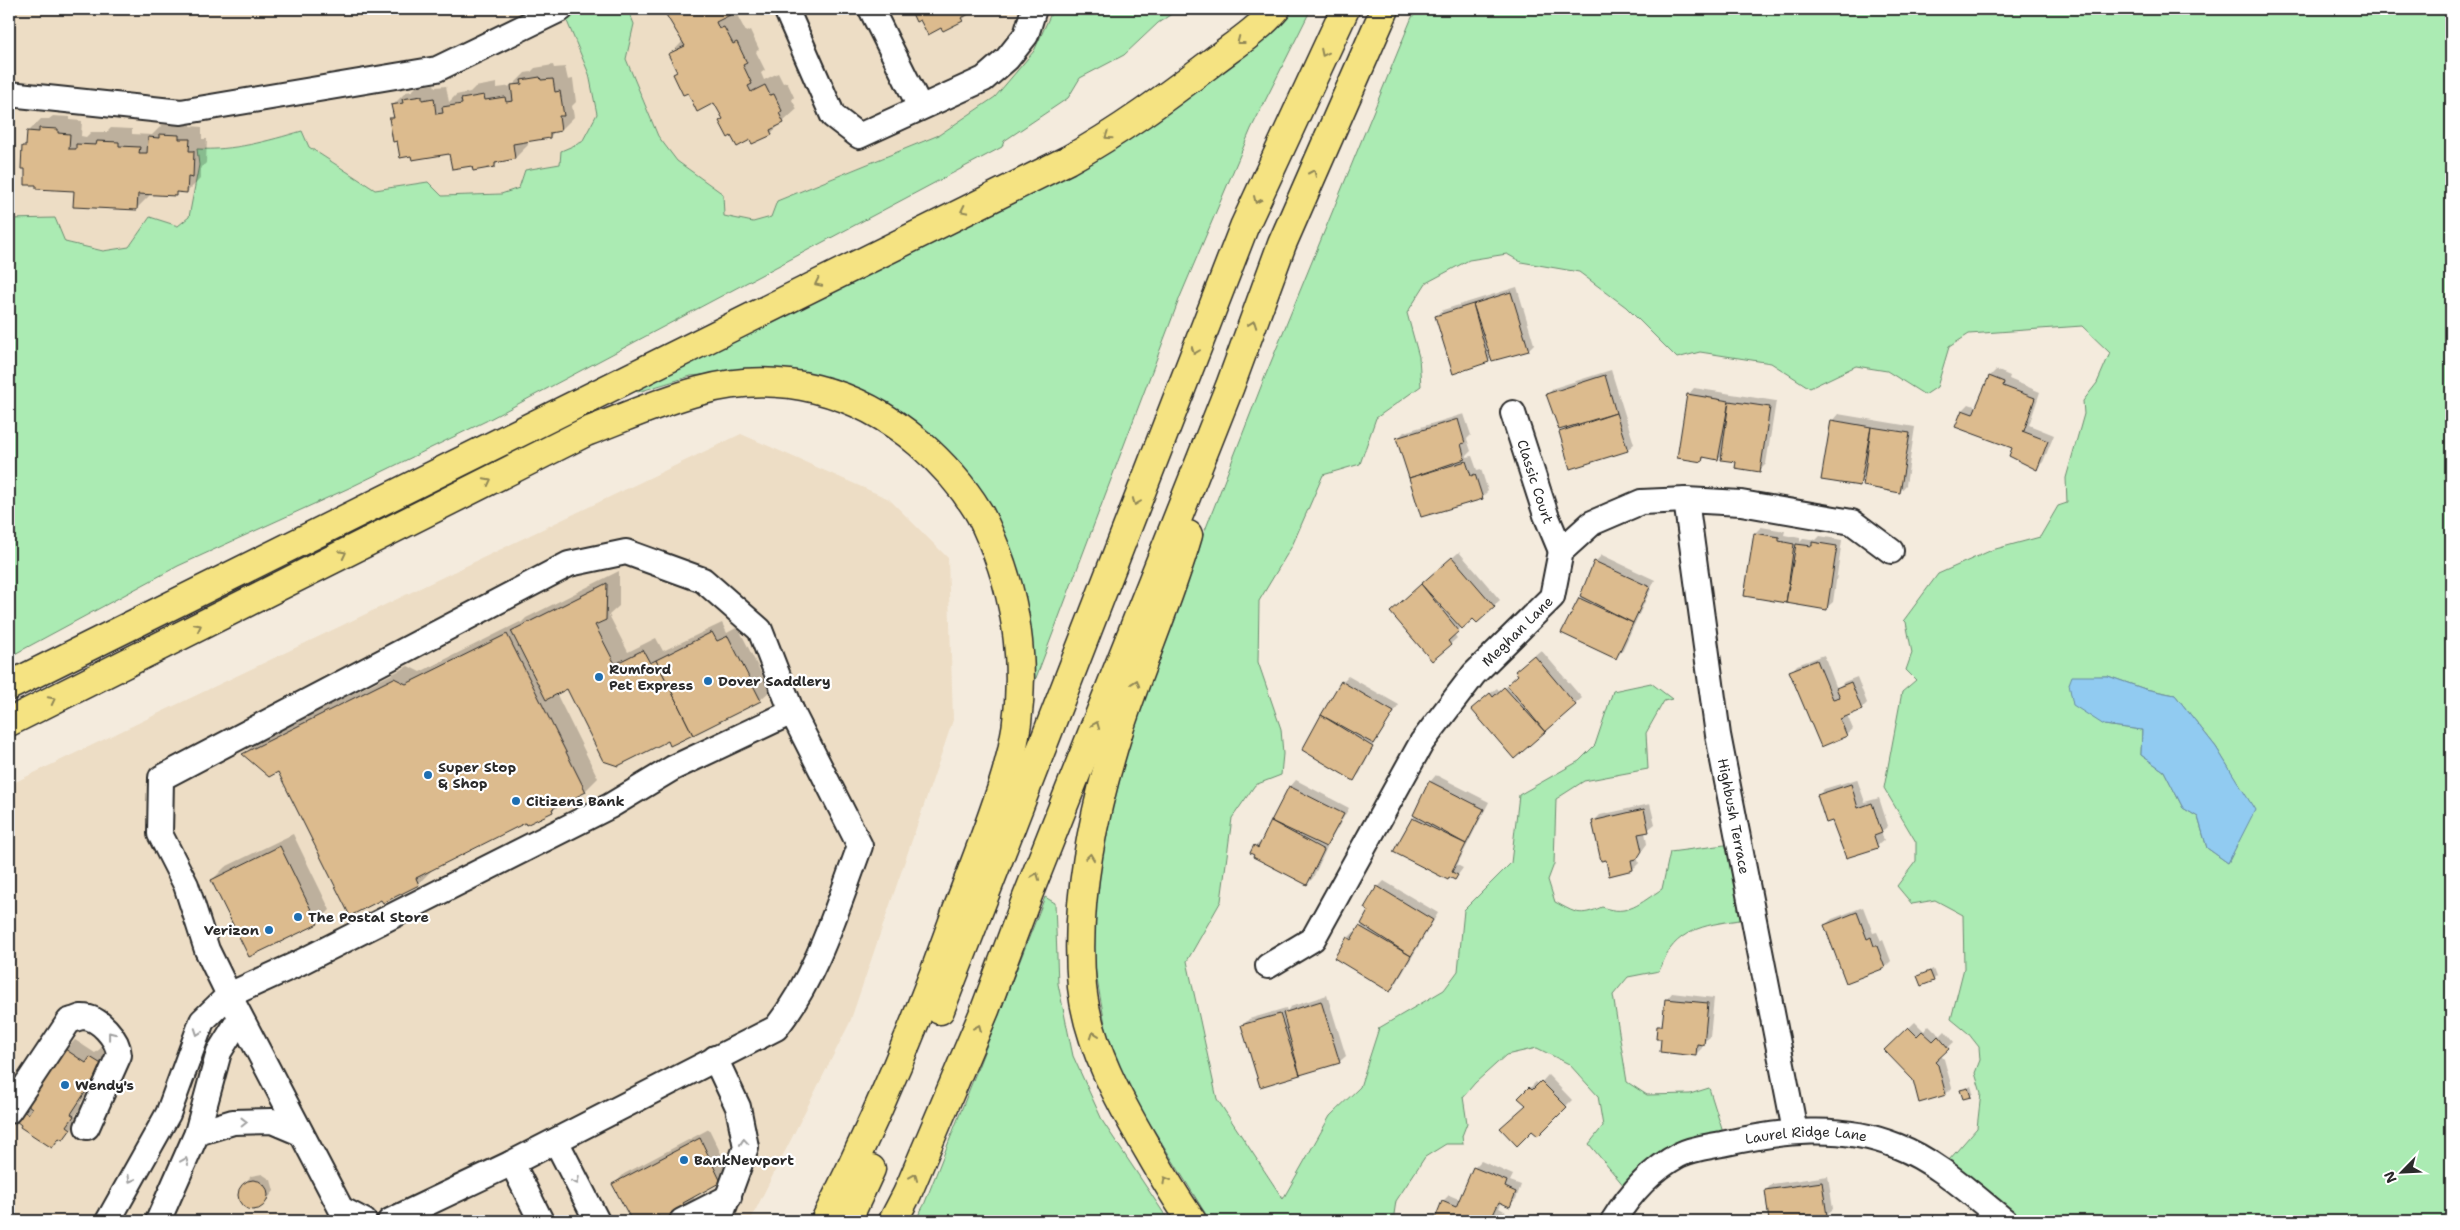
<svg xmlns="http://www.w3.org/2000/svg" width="2460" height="1230" font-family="'Shantell Sans',sans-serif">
<rect width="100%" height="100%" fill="#f4ebdd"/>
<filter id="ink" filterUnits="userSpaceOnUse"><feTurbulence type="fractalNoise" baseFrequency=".02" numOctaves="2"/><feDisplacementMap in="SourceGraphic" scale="10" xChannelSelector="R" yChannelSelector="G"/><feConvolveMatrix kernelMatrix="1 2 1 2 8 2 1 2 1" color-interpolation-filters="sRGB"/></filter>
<g filter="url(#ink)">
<g fill="#edddc5">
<polygon points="9,9 566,9 564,14 589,74 597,114 582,142 562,151 560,164 525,170 519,188 501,194 442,196 428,182 375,190 308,147 302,131 257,144 211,150 198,149 199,165 189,217 178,226 150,217 129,247 103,251 65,242 9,219"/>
<polygon points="628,9 1053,9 1034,51 995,97 939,135 777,201 771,217 753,222 724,216 723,194 676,161 658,136 626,59 634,24"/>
<polygon points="741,434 889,499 948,558 953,720 850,1022 750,1221 19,1221 9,1214 9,785"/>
</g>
<g fill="#abebb3" stroke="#6b8b6f" fill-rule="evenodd">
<path d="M 566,9 L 628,9 L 634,24 L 626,59 L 658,136 L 677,161 L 723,194 L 724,216 L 753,222 L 771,217 L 777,201 L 939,135 L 995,97 L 1034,51 L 1053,9 L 1179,9 L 1158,23 L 1124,55 L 1080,78 L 1068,98 L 1004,141 L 1002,147 L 486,421 L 349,488 L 178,566 L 9,657 L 9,219 L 55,218 L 65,242 L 103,251 L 129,247 L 150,217 L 178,226 L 189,217 L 199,165 L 197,149 C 233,151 268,141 302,131 L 309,147 L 375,190 L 428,182 L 442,196 L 501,194 L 519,188 L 525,170 L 560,164 L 561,151 L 582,142 L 597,114 L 589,74 L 564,14 Z"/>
<polygon points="1291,9 1311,9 1251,129 1180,297 1031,691 1015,583 925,439 751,370 691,376 638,392 630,388 1076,168 1184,101"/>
<path d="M 1422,9 L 2451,9 L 2451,1221 L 2002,1221 L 1942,1168 L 1977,1128 L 1981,1093 L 1975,1073 L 1980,1060 L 1979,1047 L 1968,1033 L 1951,1019 L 1964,968 L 1963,915 L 1935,900 L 1912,904 L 1897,886 L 1916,861 L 1916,842 L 1884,788 L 1902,692 L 1916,680 L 1906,670 L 1912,653 L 1906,622 L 1904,620 L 1938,574 L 1992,550 L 2040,537 L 2058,506 L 2067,503 L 2066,478 L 2084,414 L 2083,401 L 2097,383 L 2110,353 L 2082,326 L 1969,334 L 1949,347 L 1937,387 L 1925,395 L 1887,371 L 1856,366 L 1810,388 L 1771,363 L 1700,352 L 1677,358 L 1626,307 L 1579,272 L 1521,262 L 1507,254 L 1469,260 L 1426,283 L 1407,313 L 1419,357 L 1421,386 L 1376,418 L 1360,464 L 1323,475 L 1292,546 L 1259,601 L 1258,662 L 1281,729 L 1283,754 L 1281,775 L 1255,785 L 1232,818 L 1221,901 L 1187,961 L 1217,1099 L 1283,1199 L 1330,1116 L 1360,1087 L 1379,1028 L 1444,990 L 1458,971 L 1464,910 L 1511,863 L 1519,795 L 1579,761 L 1595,745 L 1613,691 L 1651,683 L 1672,699 L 1664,701 L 1646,733 L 1648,769 L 1584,781 L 1556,799 L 1554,864 L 1548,880 L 1555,902 C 1576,913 1579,917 1602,907 C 1628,917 1640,903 1662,889 L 1670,852 L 1740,843 L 1753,918 C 1724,923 1689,923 1670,949 C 1665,955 1663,964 1659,971 L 1628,977 L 1613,995 L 1627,1082 L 1647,1095 L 1690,1094 L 1709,1088 L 1726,1142 L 1630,1193 L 1589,1144 L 1603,1126 L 1598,1096 L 1569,1064 L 1537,1048 L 1506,1055 L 1475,1083 L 1463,1097 L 1467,1123 L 1462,1136 L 1463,1144 L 1446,1144 L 1425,1157 L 1396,1201 L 1393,1221 L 1210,1221 L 1112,1062 L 1093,958 L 1092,857 L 1158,651 L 1264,379 L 1412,17 ZM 2108,676 L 2145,689 L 2175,695 L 2216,747 L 2254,810 L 2228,863 L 2207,848 L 2198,817 L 2183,808 L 2164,771 L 2141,755 L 2142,730 L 2104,725 L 2074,677 Z"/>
<polygon points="1045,897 1055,903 1058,984 1073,1056 1103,1122 1169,1221 915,1221 924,1205"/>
</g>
<polygon fill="#91cbf1" stroke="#688ba2" points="2072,676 2108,676 2145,689 2175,695 2216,747 2255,810 2228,863 2207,848 2198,817 2183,808 2164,771 2141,755 2142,730 2104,725 2073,705 2069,684"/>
<g fill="#0003">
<polygon points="669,9 735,9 731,13 732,17 737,15 746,32 750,30 759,49 756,52 765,70 761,73 764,80 778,73 783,83 787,82 794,97 792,100 797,109 771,133 751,139 732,135 721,121 723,118 715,101 678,71 670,55 682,42"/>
<polygon points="911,9 975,9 962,20 942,26 921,18 917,20"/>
<polygon points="553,65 554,68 565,67 568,80 573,79 576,102 572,106 574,117 561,130 555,131 550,137 527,140 528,145 515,158 500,160 495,166 473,165 450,152 398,140 390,119 394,115 393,105 406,92 412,91 416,87 434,84 435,87 446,86 449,102 456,95 470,92 475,87 497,83 497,88 512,86 525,73 531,72 535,68"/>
<polygon points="53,116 70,117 70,120 82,121 81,136 86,137 91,132 107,132 111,128 132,129 132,134 152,135 162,125 170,125 174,122 191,123 191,126 202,127 202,139 207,139 206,163 200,169 200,179 187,192 178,191 175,194 150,193 149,196 136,209 75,190 37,184 26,168 23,147 28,142 28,132 41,119 49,119"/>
<polygon points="1517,287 1534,344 1528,350 1492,357 1488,361 1436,316 1443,310"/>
<polygon points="1611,370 1634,444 1627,450 1561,433 1566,428 1560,428 1548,394 1554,388"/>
<polygon points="1996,370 2010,376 2009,379 2040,392 2029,425 2054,435 2043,462 2037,468 2013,448 1957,426 1963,410 1969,404 1977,407 1990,376"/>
<polygon points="1694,388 1776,401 1766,464 1760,470 1738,461 1722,459 1722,455 1718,458 1706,456 1702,461 1688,395"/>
<polygon points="1464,414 1471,435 1467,439 1471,451 1467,455 1467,457 1472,456 1477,470 1481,469 1488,491 1482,497 1422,516 1398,438 1404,432"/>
<polygon points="1838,414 1915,427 1906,485 1900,492 1865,479 1860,484 1832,421"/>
<polygon points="1761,527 1785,531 1784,535 1800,538 1800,542 1804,538 1816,540 1820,536 1842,540 1833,602 1826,608 1745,595 1755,533"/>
<polygon points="1459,552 1500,600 1477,621 1473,617 1454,634 1457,638 1433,660 1397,606"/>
<polygon points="1602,555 1655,580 1622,651 1616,657 1580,599 1596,561"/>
<polygon points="619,571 619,606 609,615 628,652 656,638 663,651 722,623 727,633 738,627 770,691 760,700 668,739 568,687 556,693 598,778 585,791 558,805 552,811 526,821 430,869 431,871 418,884 278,771 244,754 256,742 408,666 420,672 520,622 521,623 526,618"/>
<polygon points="1541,650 1582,698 1514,757 1479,703 1497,688 1500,692 1524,672 1523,665"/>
<polygon points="1824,655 1837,689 1844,682 1857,677 1867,703 1861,709 1847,715 1853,729 1846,735 1791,672 1797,665"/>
<polygon points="1348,676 1399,705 1377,739 1360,773 1354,779 1303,749 1342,682"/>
<polygon points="1436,775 1489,802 1457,865 1463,868 1455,879 1413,819 1430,782"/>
<polygon points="1857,779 1865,802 1879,798 1888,826 1881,832 1884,840 1877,846 1818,796 1824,789"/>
<polygon points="1296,780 1349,808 1329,843 1313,878 1307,884 1255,846 1263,841 1290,787"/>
<polygon points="1650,804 1655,824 1645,832 1647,844 1637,857 1639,863 1633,869 1607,859 1594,821 1600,815"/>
<polygon points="293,834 330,910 317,923 212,880 225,867"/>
<polygon points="1384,881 1438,913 1396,984 1390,990 1336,958 1348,938 1354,932 1357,933 1363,924 1378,887"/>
<polygon points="1863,907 1873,933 1877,932 1881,941 1883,940 1891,961 1885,967 1825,925 1832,919"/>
<polygon points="1933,969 1936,977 1933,980 1919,976"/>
<polygon points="1672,993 1714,998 1710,1037 1702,1043 1702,1048 1695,1055 1663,1038 1659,1026 1664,1021 1666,1000"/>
<polygon points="1327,995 1346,1056 1339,1062 1261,1086 1243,1025 1249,1019 1286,1008 1287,1011 1290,1007"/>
<polygon points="1915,1022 1924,1031 1929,1025 1940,1036 1945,1031 1954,1042 1940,1055 1944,1059 1952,1088 1946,1094 1914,1079 1886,1050"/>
<polygon points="75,1040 95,1053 101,1048 111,1055 80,1104 82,1105 75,1116 79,1119 72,1129 52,1147 23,1111 31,1104 66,1050"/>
<polygon points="1548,1075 1572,1100 1538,1134 1533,1129 1527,1105 1520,1098 1536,1082 1539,1085"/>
<polygon points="1971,1086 1973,1093 1970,1096 1962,1091"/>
<polygon points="709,1129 730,1172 720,1181 693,1196 706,1221 663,1221 660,1214 647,1221 633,1221 614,1184 624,1174"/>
<polygon points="1481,1161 1513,1175 1510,1181 1521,1185 1516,1199 1509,1205 1502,1202 1499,1208 1506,1212 1502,1221 1435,1221 1443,1201 1449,1195 1461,1200 1474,1168"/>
<polygon points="262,1174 271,1180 274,1191 261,1207 249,1210 241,1203 238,1192 251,1176"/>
<polygon points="1828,1176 1833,1209 1826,1215 1795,1221 1770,1221 1766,1190 1772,1184"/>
</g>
<g fill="#dcbb8e" stroke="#2b2b2b">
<polygon points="667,9 727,9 730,15 716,22 719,29 724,27 733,44 737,42 747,63 743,65 752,84 748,86 751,92 765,85 770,95 774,94 782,111 779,113 784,123 770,130 772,135 752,144 750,140 737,147 731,136 728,138 719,121 723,119 714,103 697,112 688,93 683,95 673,74 677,72 668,54 685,46 665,13 668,11"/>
<polygon points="910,9 974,9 975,11 961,18 963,21 943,31 941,28 928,35 920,20 916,22"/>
<polygon points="540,77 541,80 553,79 555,92 560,91 564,116 559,116 561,131 550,133 550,138 513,144 515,159 495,163 495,167 473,171 472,166 452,169 449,154 412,160 411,156 400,158 397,141 393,142 389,118 394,118 391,105 403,103 402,99 422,96 422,100 434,98 436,114 443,113 442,107 462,104 461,99 484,95 485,100 505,97 506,102 513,101 511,85 522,84 521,80"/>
<polygon points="39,128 58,129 58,133 70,134 69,149 76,149 76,144 96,145 97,141 119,142 119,146 140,147 139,153 147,153 148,137 159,138 159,134 179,135 179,139 190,139 189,151 194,151 193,178 188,177 187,193 176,192 176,196 138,194 137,210 73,207 74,191 36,189 36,185 25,185 25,169 21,169 22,146 26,146 27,131 39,132"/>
<polygon points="1511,292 1529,351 1492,361 1473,304"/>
<polygon points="1473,304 1489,362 1453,374 1435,316"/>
<polygon points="1605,375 1616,413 1559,430 1546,394"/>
<polygon points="1989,376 2004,382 2003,386 2035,398 2024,431 2022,431 2048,441 2037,470 2009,456 2012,448 1955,427 1962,410 1973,414"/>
<polygon points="1687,394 1729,401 1718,460 1703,457 1702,462 1677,458"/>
<polygon points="1729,401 1770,407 1760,472 1735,468 1736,462 1721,460"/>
<polygon points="1616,413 1628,451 1570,469 1559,432"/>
<polygon points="1458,419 1465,443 1461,444 1465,459 1409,478 1396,438"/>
<polygon points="1831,420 1871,427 1860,486 1821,480"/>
<polygon points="1871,427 1910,433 1900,493 1863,486"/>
<polygon points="1466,461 1471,476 1475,474 1483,499 1421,517 1409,478"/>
<polygon points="1754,533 1779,537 1779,541 1794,544 1786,603 1744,596"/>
<polygon points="1812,542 1837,546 1827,610 1786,603 1796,544 1812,546"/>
<polygon points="1452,557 1495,607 1477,623 1473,619 1462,629 1421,584"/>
<polygon points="1594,561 1650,587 1633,623 1580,596"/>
<polygon points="607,583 606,620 595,625 615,664 643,650 650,663 656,660 693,735 670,746 668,741 618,766 603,761 567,689 546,700 511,631"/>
<polygon points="1421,584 1459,631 1448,641 1451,645 1432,661 1390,612"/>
<polygon points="1579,598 1633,623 1616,659 1561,633"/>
<polygon points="712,632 717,641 728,636 761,701 693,735 656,660"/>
<polygon points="507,634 586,792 552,809 553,812 526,825 525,823 416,878 419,885 383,903 381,900 350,916 278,772 269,777 242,754 394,678 406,684"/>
<polygon points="1534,655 1576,705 1545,732 1507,685 1518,675 1515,671"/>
<polygon points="1817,660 1833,699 1840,697 1836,688 1851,682 1862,710 1840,719 1847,736 1821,747 1789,671"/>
<polygon points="1341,681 1394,712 1374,744 1321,715"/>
<polygon points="1504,687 1545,732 1514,759 1471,709 1490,693 1493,697"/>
<polygon points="1321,715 1373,747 1354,781 1302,750"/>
<polygon points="1429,781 1484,809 1466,844 1413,815"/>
<polygon points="1851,784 1858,808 1872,803 1882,833 1874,836 1878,848 1846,858 1832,821 1826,823 1817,795"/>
<polygon points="1289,786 1344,814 1326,847 1271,821"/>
<polygon points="1644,809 1649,832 1638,834 1642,851 1637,859 1631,860 1633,870 1609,876 1606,860 1601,861 1592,821"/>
<polygon points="1412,818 1466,844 1452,872 1458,875 1455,880 1449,877 1448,880 1393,852"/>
<polygon points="1271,821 1324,850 1307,885 1253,857 1254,855 1250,853 1254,845 1258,848"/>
<polygon points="280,846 318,924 249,957 211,880"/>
<polygon points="1377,886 1433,920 1411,956 1361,924 1368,911 1364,908"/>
<polygon points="1857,912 1867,939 1871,937 1874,946 1877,946 1885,968 1846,983 1824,925"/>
<polygon points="1359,926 1411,956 1390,992 1334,958 1347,937 1351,940"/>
<polygon points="1930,971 1934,981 1921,986 1917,976"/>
<polygon points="1665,999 1708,1003 1704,1045 1697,1044 1696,1056 1660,1052 1661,1039 1656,1039 1657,1026 1662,1026"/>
<polygon points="1321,1001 1340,1063 1300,1075 1283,1013"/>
<polygon points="1280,1014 1300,1075 1260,1087 1241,1025"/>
<polygon points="1908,1027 1917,1036 1922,1031 1933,1041 1938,1036 1949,1049 1935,1062 1938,1065 1946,1095 1919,1103 1913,1080 1884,1050"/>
<polygon points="65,1049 86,1063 90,1057 103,1065 71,1114 74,1116 67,1126 71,1129 63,1140 59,1138 52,1148 20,1127 21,1125 16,1121 22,1110 28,1114 32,1108 28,1105"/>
<polygon points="1541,1081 1567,1107 1538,1136 1532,1131 1517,1146 1500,1128 1526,1105 1518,1098 1529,1087 1532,1090"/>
<polygon points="1968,1088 1971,1097 1963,1099 1960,1090"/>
<polygon points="700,1138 721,1182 683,1203 692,1221 662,1221 659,1216 650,1221 632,1221 612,1184"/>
<polygon points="1473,1167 1507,1181 1505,1187 1516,1192 1510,1207 1499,1202 1493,1215 1501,1218 1499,1221 1434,1221 1442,1201 1456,1207"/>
<circle cx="253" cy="1195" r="15"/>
<polygon points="1822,1182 1827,1216 1792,1221 1769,1221 1765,1190"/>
</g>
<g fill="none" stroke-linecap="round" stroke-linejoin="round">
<defs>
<g id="minor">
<polyline points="786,9 833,116 859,136 984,79 1007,59 1026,35 1034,9"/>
<polyline points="871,9 920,107"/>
<polyline points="9,94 181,112 437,69 561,9"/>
<path id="s1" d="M 1513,413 L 1546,515 L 1561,551"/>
<path id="s2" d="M 1686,500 L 1718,735 L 1795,1131"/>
<path id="s3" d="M 1268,966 L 1313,939 L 1422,742 L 1474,674 L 1552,597 L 1561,551 L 1592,523 L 1641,502 L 1686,500 L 1741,503 L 1852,522 L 1891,551"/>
<polyline points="715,1058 738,1107 746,1147 719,1221"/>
<path d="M 9,1111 L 69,1021 C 73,1020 78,1018 81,1017 C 99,1016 118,1039 119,1055 L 87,1127"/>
<polyline points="197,1133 233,1122 272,1121 298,1132"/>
<polyline points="556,1141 597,1221"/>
<polyline points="512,1163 541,1221"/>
<polyline points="108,1221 168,1114 202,1021 229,995 207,950 186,885 160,834 161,778 569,564 626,552 703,580 760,630 792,712"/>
<polyline points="158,1221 197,1133 219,1052 240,1018"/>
<path d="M 364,1221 L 341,1209 L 229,995 L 297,964 L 610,806 L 673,768 L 792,712 L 860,846 C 837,908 817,976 776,1028 L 512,1163 L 390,1221"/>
<polyline points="682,1221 729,1197"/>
<path id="s4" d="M 1613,1221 C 1629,1195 1651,1170 1679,1155 C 1693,1148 1707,1147 1722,1144 C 1780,1131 1841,1123 1897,1146 C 1938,1162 1971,1194 2005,1221"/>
</g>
<g id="highway">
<path d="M 1188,535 C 1169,601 1141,662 1120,727 C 1094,808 1074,902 1082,987 C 1088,1045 1120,1102 1148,1150 C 1162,1174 1176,1199 1192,1221"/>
<path d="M 9,686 L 1068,160 C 1119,132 1165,98 1211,63 C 1233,46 1258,30 1276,9"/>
<path d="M 9,722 L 586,432 C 623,418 661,401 699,391 C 779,369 857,390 919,443 C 942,463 962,485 978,511 C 983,519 987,529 991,538 C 1023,612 1029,697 1006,774 C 992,822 972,869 955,916 C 918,1021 875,1122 825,1221"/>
<polyline points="940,1010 1244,227 1345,9"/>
<polyline points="847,1221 871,1169"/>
<polyline points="893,1221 907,1194 985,1010 1026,900 1230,386 1282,244 1385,9"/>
</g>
</defs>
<use href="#minor" stroke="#2b2b2b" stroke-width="28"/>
<use href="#highway" stroke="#2b2b2b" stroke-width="31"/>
<use href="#minor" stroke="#fff" stroke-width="24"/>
<use href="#highway" stroke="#f5e382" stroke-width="28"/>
</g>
<defs><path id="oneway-chevron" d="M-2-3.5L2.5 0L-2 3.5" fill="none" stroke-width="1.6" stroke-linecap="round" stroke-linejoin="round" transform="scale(1.25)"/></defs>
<g stroke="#908756">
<use href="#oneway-chevron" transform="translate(1240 41) rotate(142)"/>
<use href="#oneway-chevron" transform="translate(1324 53) rotate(116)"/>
<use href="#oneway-chevron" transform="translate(1108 136) rotate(146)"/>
<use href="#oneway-chevron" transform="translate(1313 173) rotate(-66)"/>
<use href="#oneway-chevron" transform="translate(1257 200) rotate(114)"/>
<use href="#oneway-chevron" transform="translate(964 210) rotate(154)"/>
<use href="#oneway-chevron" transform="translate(818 283) rotate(154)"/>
<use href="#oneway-chevron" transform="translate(1253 324) rotate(-70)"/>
<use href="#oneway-chevron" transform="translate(1195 351) rotate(111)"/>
<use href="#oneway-chevron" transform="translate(488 481) rotate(-27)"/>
<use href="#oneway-chevron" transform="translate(1136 502) rotate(111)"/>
<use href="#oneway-chevron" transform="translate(343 554) rotate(-27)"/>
<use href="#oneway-chevron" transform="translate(198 627) rotate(-27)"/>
<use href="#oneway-chevron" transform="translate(1136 683) rotate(-70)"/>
<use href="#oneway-chevron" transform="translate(52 700) rotate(-27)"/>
<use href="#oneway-chevron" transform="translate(1096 725) rotate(-68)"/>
<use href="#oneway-chevron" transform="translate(1090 857) rotate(-82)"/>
<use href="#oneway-chevron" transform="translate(1036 876) rotate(-68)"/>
<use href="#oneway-chevron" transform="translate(978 1028) rotate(-67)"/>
<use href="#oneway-chevron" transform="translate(1094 1035) rotate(-110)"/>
<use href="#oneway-chevron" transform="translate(914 1177) rotate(-67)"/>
<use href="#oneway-chevron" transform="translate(1166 1180) rotate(-120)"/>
</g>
<g stroke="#a0a0a0">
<use href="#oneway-chevron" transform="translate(198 1032) rotate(110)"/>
<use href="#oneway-chevron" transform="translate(111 1035) rotate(-128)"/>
<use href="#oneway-chevron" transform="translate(244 1122) rotate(-1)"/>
<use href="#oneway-chevron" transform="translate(744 1142) rotate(-95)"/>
<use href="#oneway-chevron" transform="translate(185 1161) rotate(-67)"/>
<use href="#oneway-chevron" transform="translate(131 1179) rotate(119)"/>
<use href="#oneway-chevron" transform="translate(576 1181) rotate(63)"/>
</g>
</g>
<g fill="#1f6fb2" stroke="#fff" stroke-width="2">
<circle cx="599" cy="677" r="5"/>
<circle cx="708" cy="681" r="5"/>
<circle cx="428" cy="775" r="5"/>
<circle cx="516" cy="801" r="5"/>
<circle cx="298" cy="917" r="5"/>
<circle cx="269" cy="930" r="5"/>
<circle cx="65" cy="1085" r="5"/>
<circle cx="684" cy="1160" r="5"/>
</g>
<g text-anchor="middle" stroke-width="4.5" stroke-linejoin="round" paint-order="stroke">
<g font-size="14" fill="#2b2b2b" stroke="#fff">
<text dy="5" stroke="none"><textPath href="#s1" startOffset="72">Classic Court</textPath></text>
<text dy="5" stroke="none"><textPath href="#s3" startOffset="424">Meghan Lane</textPath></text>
<text dy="5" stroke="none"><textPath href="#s2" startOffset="320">Highbush Terrace</textPath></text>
<text dy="5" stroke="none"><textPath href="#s4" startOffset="224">Laurel Ridge Lane</textPath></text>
</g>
<g font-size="14" font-weight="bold" fill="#2b2b2b" stroke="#fff" text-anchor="start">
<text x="609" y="674">Rumford<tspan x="609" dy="16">Pet Express</tspan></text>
<text x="718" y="686">Dover Saddlery</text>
<text x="438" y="772">Super Stop<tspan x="438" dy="16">&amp; Shop</tspan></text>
<text x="526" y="806">Citizens Bank</text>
<text x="308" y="922">The Postal Store</text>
<text x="259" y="935" text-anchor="end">Verizon</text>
<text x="75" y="1090">Wendy's</text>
<text x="694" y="1165">BankNewport</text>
</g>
</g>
<rect width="2460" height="1230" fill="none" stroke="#fff" stroke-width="30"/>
<rect x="15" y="15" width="2430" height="1200" fill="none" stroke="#2b2b2b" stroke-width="2" filter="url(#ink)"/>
<g transform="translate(2402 1172) rotate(246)" stroke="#ffffff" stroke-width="4" paint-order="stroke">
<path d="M0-4L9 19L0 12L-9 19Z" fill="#2b2b2b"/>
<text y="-8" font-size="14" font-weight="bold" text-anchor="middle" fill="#2b2b2b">N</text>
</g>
</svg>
